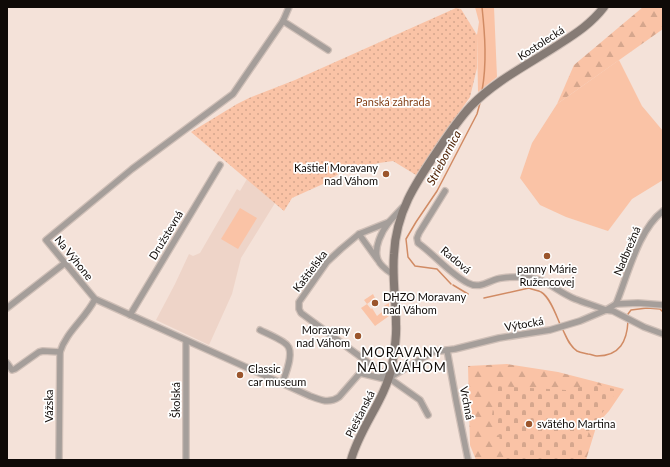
<svg xmlns="http://www.w3.org/2000/svg" width="670" height="467" font-family="Lato,sans-serif">
<defs>
<pattern id="forest-firs" width="22" height="20" patternUnits="userSpaceOnUse"><rect width="22" height="20" fill="#fac3a6"/><path d="M5 1l3.5 6h-7zM16 11l3.5 6h-7z" fill="#d5a68d"/></pattern>
<pattern id="cemetery-stones" width="16" height="16" patternUnits="userSpaceOnUse"><rect width="16" height="16" fill="#fac3a6"/><path d="M2 7V4a2 2 0 0 1 4 0v3zM10 15v-3a2 2 0 0 1 4 0v3z" fill="#d5a68d"/></pattern>
<pattern id="park-dots" width="8" height="8" patternUnits="userSpaceOnUse"><rect width="8" height="8" fill="#fac3a6"/><path d="M2 2h.1M6 6h.1" fill="none" stroke="#d5a68d" stroke-width="1.8" stroke-linecap="round"/></pattern>
</defs>
<rect width="100%" height="100%" fill="#f4e2d9"/>
<polygon fill="#eed4c8" points="247,179 275,203 241,258 232,294 209,345 156,320 175,284 189,254 193,256 200,253 237,189 240,191"/>
<g fill="#fac3a6">
<polygon points="475,7 494,7 497,77 478,92 477,35 479,22"/>
<polygon points="619,60 642,106 663,131 663,180 632,199 608,231 566,217 540,205 520,178 532,143 557,104"/>
<polygon points="240,208 257,218 238,249 221,239"/>
<polygon points="373,294 375,298 367,304 371,309 372,308 377,316 382,312 382,307 389,303 389,316 375,326 361,308 367,304 364,300"/>
</g>
<g fill="url(#forest-firs)">
<polygon points="643,7 663,7 663,29 557,104 574,65"/>
<polygon points="507,364 558,372 624,389 609,411 597,424 586,460 476,460 470,445 468,366"/>
</g>
<polygon fill="url(#cemetery-stones)" points="595,384 618,390 596,422 590,428 580,460 505,460 499,436 495,432 492,415 496,386 566,390"/>
<polygon fill="url(#park-dots)" points="456,8 461,9 477,35 477,68 470,97 416,175 393,161 379,163 343,171 323,184 292,198 284,211 191,132 237,104 249,98 295,80"/>
<g fill="none" stroke-linecap="round" stroke-linejoin="round">
<g stroke="#d18b64" stroke-width="1.5">
<path d="M 482,7 C 485,35 487,63 482,91"/>
<polyline points="451,284 437,269 415,266 408,257 406,239 416,222 437,191 477,114 480,103"/>
<polyline points="453,285 468,294"/>
<path d="M 484,298 L 529,288 C 533,290 538,290 541,292 C 550,297 556,315 560,324"/>
<polyline points="628,317 628,314 631,310 647,308 660,309 663,312"/>
<path d="M 562,328 C 566,336 569,346 577,351 C 581,353 584,353 588,354 C 591,354 594,356 597,356 C 620,356 627,341 628,321"/>
</g>
<defs>
<g id="minor">
<path d="M 289,7 L 283,21 L 233,94 L 132,169 L 46,240 L 95,299 L 310,396 C 320,400 329,404 339,397 L 360,373 L 385,379 L 389,378 L 433,352 L 455,349 L 499,338 L 550,330 L 580,321 L 606,310 L 613,311 L 644,327 L 663,334"/>
<polyline points="283,21 328,50"/>
<path d="M 445,191 L 419,233 L 417,238 L 418,243 C 435,255 451,275 468,283 C 479,289 487,282 497,279 C 504,277 512,277 519,277 C 547,277 552,289 575,299 C 585,303 596,306 606,310"/>
<polyline points="403,207 389,222 359,234 341,249 327,262 299,302 299,309 301,313 396,383 420,400 428,415"/>
<path d="M 389,222 C 382,231 373,248 378,260 C 381,267 388,271 394,275"/>
<polyline points="359,234 377,259"/>
<path d="M 616,304 C 628,275 638,230 663,211"/>
<polyline points="7,308 65,263"/>
<polyline points="606,310 616,304 638,303 663,305"/>
<polyline points="130,315 220,165"/>
<path d="M 260,330 C 266,333 283,340 287,345 C 295,353 285,375 282,384"/>
<polyline points="447,350 456,400 468,460"/>
<polyline points="7,363 12,370 15,369 39,352 43,351 60,352"/>
<path d="M 59,460 L 60,352 C 66,332 86,318 95,299"/>
<polyline points="186,460 186,341"/>
</g>
<path id="secondary" d="M 351,460 C 360,427 385,400 392,366 C 394,352 397,338 396,324 C 396,301 392,277 394,254 C 396,212 415,184 438,150 C 448,135 458,120 471,106 C 495,81 529,64 558,45 C 575,34 591,24 604,7"/>
</defs>
<use href="#minor" stroke="#cfbfb7" stroke-width="8"/>
<use href="#secondary" stroke="#cfbfb7" stroke-width="10"/>
<use href="#minor" stroke="#a59e9a" stroke-width="5.5"/>
<use href="#secondary" stroke="#867b75" stroke-width="8"/>
</g>
<g fill="#9b552c" stroke="#fff" stroke-width="1.5">
<circle cx="386" cy="174" r="4"/>
<circle cx="547" cy="256" r="4"/>
<circle cx="375" cy="303" r="4"/>
<circle cx="358" cy="336" r="4"/>
<circle cx="240" cy="375" r="4"/>
<circle cx="529" cy="424" r="4"/>
</g>
<g text-anchor="middle" stroke-width="3.5" stroke-linejoin="round" paint-order="stroke">
<g font-size="11" fill="#0f0a07" stroke="#fff">
<text transform="translate(541 43) rotate(-33)" y="4">Kostolecká</text>
<text transform="translate(166 235) rotate(-59)" y="4">Družstevná</text>
<text transform="translate(627 251) rotate(-67)" y="4">Nadbrežná</text>
<text transform="translate(74 258) rotate(51)" y="4">Na Výhone</text>
<text transform="translate(456 260) rotate(40)" y="4">Radová</text>
<text transform="translate(310 271) rotate(-53)" y="4">Kaštieľska</text>
<text transform="translate(524 324) rotate(-10)" y="4">Výtocká</text>
<text transform="translate(176 400) rotate(-90)" y="4">Školská</text>
<text transform="translate(467 403) rotate(79)" y="4">Vrchná</text>
<text transform="translate(49 406) rotate(-90)" y="4">Vážska</text>
<text transform="translate(360 414) rotate(-63)" y="4">Piešťanská</text>
</g>
<g font-size="11" fill="#844219" stroke="#fff">
<text x="393" y="106">Panská záhrada</text>
</g>
<g font-size="11" fill="#0f0a07" stroke="#fff" text-anchor="start">
<text x="378" y="172" text-anchor="end">Kaštieľ Moravany<tspan x="378" dy="13">nad Váhom</tspan></text>
<text x="547" y="273" text-anchor="middle">panny Márie<tspan x="547" dy="13">Ružencovej</tspan></text>
<text x="383" y="301">DHZO Moravany<tspan x="383" dy="13">nad Váhom</tspan></text>
<text x="350" y="334" text-anchor="end">Moravany<tspan x="350" dy="13">nad Váhom</tspan></text>
<text x="248" y="373">Classic<tspan x="248" dy="13">car museum</tspan></text>
<text x="537" y="428">svätého Martina</text>
</g>
<g font-size="12" font-style="italic" fill="#512406" stroke="#fff">
<text transform="translate(444 158) rotate(-62)" y="4">Striebornica</text>
</g>
<g font-size="13" letter-spacing="1" fill="#0f0a07" stroke="#fff">
<text x="402" y="357">MORAVANY<tspan x="402" dy="15">NAD VÁHOM</tspan></text>
</g>
</g>
<rect width="670" height="467" fill="none" stroke="#0f0a07" stroke-width="16"/>
</svg>
